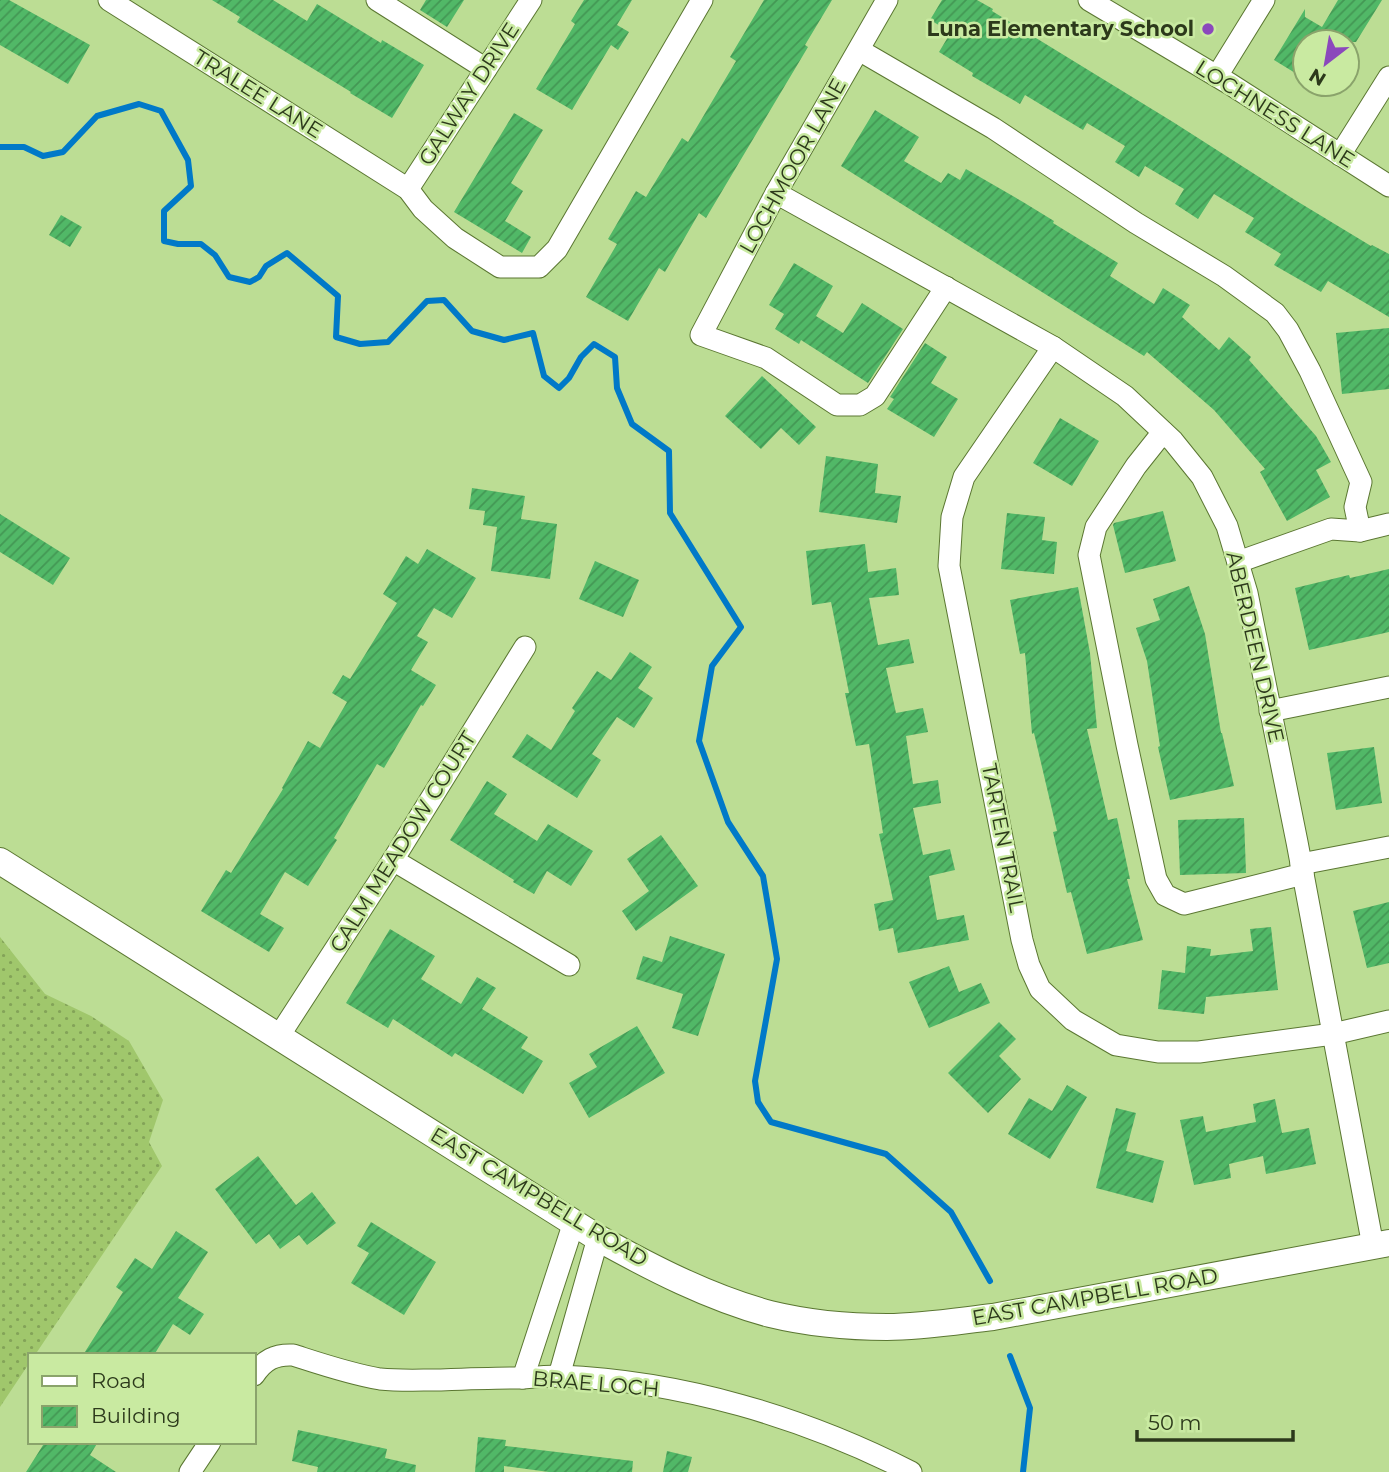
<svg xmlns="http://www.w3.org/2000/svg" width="1389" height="1472" font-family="Montserrat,sans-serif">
<defs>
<pattern id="grass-dots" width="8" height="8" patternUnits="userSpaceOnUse" patternTransform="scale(1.75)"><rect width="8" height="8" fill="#a0c76c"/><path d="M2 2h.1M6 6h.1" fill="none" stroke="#83a358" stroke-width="1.8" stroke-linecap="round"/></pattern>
<pattern id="building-hatch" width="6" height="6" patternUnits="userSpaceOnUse" patternTransform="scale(1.75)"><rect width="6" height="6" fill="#51b867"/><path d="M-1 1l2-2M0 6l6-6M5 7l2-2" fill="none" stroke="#439754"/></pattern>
</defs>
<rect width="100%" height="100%" fill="#bcdd94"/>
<polygon fill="url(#grass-dots)" points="0,937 45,994 91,1016 129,1041 163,1100 149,1142 162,1166 35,1355 30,1355 30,1362 0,1407"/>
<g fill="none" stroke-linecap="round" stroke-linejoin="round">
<g stroke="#0079c8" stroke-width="6">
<polyline points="0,147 24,147 43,156 63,152 97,116 139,104 161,111 188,160 191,186 164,211 164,241 178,244 201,244 215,255 229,277 250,282 259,277 266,266 287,253 338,296 336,337 360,344 388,342 427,301 444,300 472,331 504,340 533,333 544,376 559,388 569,378 581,357 594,344 615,357 617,388 632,424 669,451 670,513 741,627 712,666 699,741 728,822 763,876 777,959 755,1081 758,1102 771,1122 886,1154 951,1212 990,1281"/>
<polyline points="1010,1356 1030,1408 1023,1472"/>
</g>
</g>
<g fill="url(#building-hatch)">
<polygon points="0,0 9,0 90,45 68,84 0,45"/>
<polygon points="212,0 273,0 307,21 317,4 381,43 382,40 424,65 392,118 350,93 351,92 237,22 240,17"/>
<polygon points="426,0 464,0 447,27 420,10"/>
<polygon points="584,0 632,0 617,25 629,32 618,50 611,45 572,110 536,89 575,24 571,21"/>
<polygon points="764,0 832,0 805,45 808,47 706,218 699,213 665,272 659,268 628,321 586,297 617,244 608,239 636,191 646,197 682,138 688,142 736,61 730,57"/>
<polygon points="942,0 977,0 993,9 992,11 1173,122 1295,200 1371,246 1372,245 1389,254 1389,317 1328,281 1321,292 1274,265 1281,254 1245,232 1254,218 1214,194 1198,219 1175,204 1184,189 1145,166 1139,177 1115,162 1125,146 1087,123 1083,130 1025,95 1020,104 972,76 973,73 939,52 951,32 930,20"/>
<polygon points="1338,0 1382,0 1356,42 1305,42 1305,79 1274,60 1305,9 1305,17 1322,27"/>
<polygon points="875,110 919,137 904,161 941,183 948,173 960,180 966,169 1023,202 1054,221 1053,223 1118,263 1110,276 1154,304 1163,288 1190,305 1182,317 1219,350 1229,337 1251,357 1249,360 1316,436 1331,462 1316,470 1330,497 1287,521 1260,472 1265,469 1214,410 1147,352 1144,356 841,166"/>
<polygon points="514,113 543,130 511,183 523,191 505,221 531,237 522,253 454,212"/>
<polygon points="61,215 82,227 70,247 49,235"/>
<polygon points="794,263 833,286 816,316 843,333 862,303 903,329 868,383 801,340 799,344 775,329 784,314 769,305"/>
<polygon points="1389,328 1389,389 1342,394 1336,333"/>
<polygon points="925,343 947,357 931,383 958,399 934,437 887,409 894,399 890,397"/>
<polygon points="762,376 816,427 799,445 781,428 761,449 725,416"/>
<polygon points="1060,418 1099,441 1072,486 1033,463"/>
<polygon points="826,456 878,464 875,493 901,496 897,523 819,512"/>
<polygon points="472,488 525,496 521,519 557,524 550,579 491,571 497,527 483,525 485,511 469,509"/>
<polygon points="1163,511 1176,561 1125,573 1113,525 1114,523"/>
<polygon points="1007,513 1045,517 1042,540 1057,542 1054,574 1001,569"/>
<polygon points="0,514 70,558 53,585 0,552"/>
<polygon points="865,544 868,572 896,568 899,595 869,598 878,645 909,639 914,663 886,668 896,713 923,708 928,732 906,736 913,784 938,780 941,803 913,808 923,855 950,849 955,870 929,876 937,920 964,915 969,940 898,953 893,928 879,931 874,904 893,900 879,834 883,833 869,744 856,746 845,693 849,693 831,602 812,605 806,551"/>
<polygon points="427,549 476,578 452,618 434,608 417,636 428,642 411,670 436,685 423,706 421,705 384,768 377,764 334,838 337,840 308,886 285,872 260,914 284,928 269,952 201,911 226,870 231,873 283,789 282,788 308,741 320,748 347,702 332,693 343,675 350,679 397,603 383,594 406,556 418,564"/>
<polygon points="595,561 639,580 623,617 579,599"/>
<polygon points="1389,569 1389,632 1309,650 1295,588 1349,575 1350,578"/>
<polygon points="1189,586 1205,634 1221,733 1222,733 1234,786 1170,800 1158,747 1160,746 1147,661 1136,628 1160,620 1153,599"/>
<polygon points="1078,587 1090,653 1097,728 1087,729 1108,820 1117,818 1130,879 1127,879 1143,940 1087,954 1071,892 1067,893 1053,832 1057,831 1034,733 1032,734 1025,653 1020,654 1010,600"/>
<polygon points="630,652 652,667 638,688 653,698 634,728 617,717 592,754 601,760 577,798 512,757 527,734 551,750 575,711 572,708 597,671 611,680"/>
<polygon points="1374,747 1382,803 1336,810 1327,753"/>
<polygon points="487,781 507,794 494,814 537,841 548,824 593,851 571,886 547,871 534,894 513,882 514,880 450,840"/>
<polygon points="1244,818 1246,873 1180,875 1178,820"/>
<polygon points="661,835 698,886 636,931 622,911 649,891 627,859"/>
<polygon points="1389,902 1389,963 1367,968 1353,911"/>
<polygon points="1271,927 1278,990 1206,997 1204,1014 1158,1009 1162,970 1185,973 1187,946 1211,949 1210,956 1253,951 1250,929"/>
<polygon points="390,929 435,956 421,979 461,1004 477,977 496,988 482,1009 528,1037 521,1048 543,1061 523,1094 455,1053 452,1057 393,1019 388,1028 346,1003"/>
<polygon points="670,936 725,954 698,1036 672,1028 683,994 636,979 643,956 662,962"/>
<polygon points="949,966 959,992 981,983 990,1003 929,1028 909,982"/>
<polygon points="999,1022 1016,1039 999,1056 1021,1079 988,1113 948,1073"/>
<polygon points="637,1026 665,1073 589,1118 569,1083 597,1067 589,1054"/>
<polygon points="1067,1085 1087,1097 1050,1159 1008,1134 1029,1098 1052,1111"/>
<polygon points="1275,1099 1282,1133 1309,1128 1316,1164 1266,1174 1263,1156 1229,1164 1231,1178 1194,1185 1180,1120 1203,1116 1206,1132 1256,1122 1253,1104"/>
<polygon points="1116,1108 1136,1113 1126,1151 1164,1161 1153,1203 1096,1188"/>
<polygon points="258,1156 296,1205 312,1192 336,1223 307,1245 299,1235 280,1249 269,1234 256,1244 215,1189"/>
<polygon points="371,1222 436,1262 404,1315 351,1283 369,1253 357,1246"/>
<polygon points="176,1231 208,1252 178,1298 204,1314 190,1335 173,1324 154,1355 83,1355 123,1292 116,1287 135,1258 152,1269"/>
<polygon points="298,1430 387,1449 385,1458 416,1465 415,1472 317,1472 318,1467 292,1461"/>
<polygon points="478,1437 506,1440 505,1446 633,1461 632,1472 549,1472 504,1466 504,1472 475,1472"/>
<polygon points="45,1442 98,1442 90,1455 116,1472 26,1472"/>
<polygon points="667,1451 692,1457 688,1472 663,1472"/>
</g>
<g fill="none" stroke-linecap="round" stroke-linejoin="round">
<defs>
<g id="minor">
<polyline points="109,0 408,189 423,209 455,238 500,267 539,267 557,249 702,0"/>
<polyline points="377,0 486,69"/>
<polyline points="887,0 776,193 701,335 766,358 837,405 860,405 875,396 946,287"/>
<polyline points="1089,0 1230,84 1389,186"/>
<polyline points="859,50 993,128 1136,223 1224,276 1275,313 1288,330 1310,371 1361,482 1355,507 1360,531 1331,529 1238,562"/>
<polyline points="1217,76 1264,0"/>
<polyline points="1340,155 1389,77"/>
<polyline points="408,189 531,0"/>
<polyline points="776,193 1053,347 1125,396 1173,441 1202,477 1227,526 1247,593 1297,842 1373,1246"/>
<polyline points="1053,347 964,477 952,517 949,566 1022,940 1029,965 1040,989 1073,1020 1116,1045 1158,1052 1199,1052 1333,1034 1389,1021"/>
<polyline points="1163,432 1136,466 1096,527 1089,555 1127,745 1156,879 1165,895 1184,904 1303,874"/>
<polyline points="1360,531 1389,524"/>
<polyline points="1270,711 1389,687"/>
<polyline points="393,860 569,965"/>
<polyline points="1301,864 1389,847"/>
<polyline points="279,1036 393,860 525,647"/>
<path d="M 254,1375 C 264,1360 275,1354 293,1355 C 321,1364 350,1374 380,1379 C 399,1381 419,1380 438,1380 C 467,1379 495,1378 523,1378 C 535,1377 548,1376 560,1376 C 682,1381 803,1417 911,1472"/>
<polyline points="559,1376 598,1238"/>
<polyline points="523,1378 574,1222"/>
<polyline points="190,1472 210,1442"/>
</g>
<path id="major" d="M 0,861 L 598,1238 C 652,1268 710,1298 770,1314 C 807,1323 848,1327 887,1327 C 922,1327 958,1321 993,1317 L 1389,1243"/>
</defs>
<use href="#minor" stroke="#5b7732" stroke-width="23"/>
<use href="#major" stroke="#5b7732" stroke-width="28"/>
<use href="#minor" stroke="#fff" stroke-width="21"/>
<use href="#major" stroke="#fff" stroke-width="26"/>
</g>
<circle fill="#8b48bc" stroke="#c9eaa1" stroke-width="2.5" cx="1208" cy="29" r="7"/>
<g text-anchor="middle" stroke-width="5" stroke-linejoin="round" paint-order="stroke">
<g font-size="21" font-weight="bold" fill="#2c391b" stroke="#c9eaa1" text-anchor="end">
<text x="1194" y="36">Luna Elementary School</text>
</g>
<g font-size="21" fill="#2c391b" stroke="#c9eaa1">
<text transform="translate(258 94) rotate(32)" y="7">TRALEE LANE</text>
<text transform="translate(469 94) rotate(-57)" y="7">GALWAY DRIVE</text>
<text transform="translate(1275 114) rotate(32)" y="7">LOCHNESS LANE</text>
<text transform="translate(793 166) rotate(-61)" y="7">LOCHMOOR LANE</text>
<text transform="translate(1255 647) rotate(77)" y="7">ABERDEEN DRIVE</text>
<text transform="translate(1003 838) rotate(79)" y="7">TARTEN TRAIL</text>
<text transform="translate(403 842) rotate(-58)" y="7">CALM MEADOW COURT</text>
<text transform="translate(539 1197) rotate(31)" y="7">EAST CAMPBELL ROAD</text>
<text transform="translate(1095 1297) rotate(-10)" y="7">EAST CAMPBELL ROAD</text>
<text transform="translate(596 1384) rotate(5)" y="7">BRAE LOCH</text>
</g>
</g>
<rect x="28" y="1353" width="228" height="91" fill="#c9eaa1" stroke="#8aa36b" stroke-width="2"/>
<rect x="42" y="1376" width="35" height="10" fill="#ffffff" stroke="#8aa36b" stroke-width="2"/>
<text x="91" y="1388" font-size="21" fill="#2c391b">Road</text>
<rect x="42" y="1406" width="35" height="21" fill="url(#building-hatch)" stroke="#8aa36b" stroke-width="2"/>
<text x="91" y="1423" font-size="21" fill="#2c391b">Building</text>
<g transform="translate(1326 63) rotate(211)"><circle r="33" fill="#c9eaa1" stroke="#8aa36b" stroke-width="2"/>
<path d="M0-5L12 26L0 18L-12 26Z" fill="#8b48bc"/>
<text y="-10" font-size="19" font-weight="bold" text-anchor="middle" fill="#2c391b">N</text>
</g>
<path d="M1137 1430v10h156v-10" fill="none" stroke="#2c391b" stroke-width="3.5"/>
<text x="1148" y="1430" font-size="21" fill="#2c391b" stroke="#c9eaa1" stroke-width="5" paint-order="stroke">50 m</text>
</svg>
